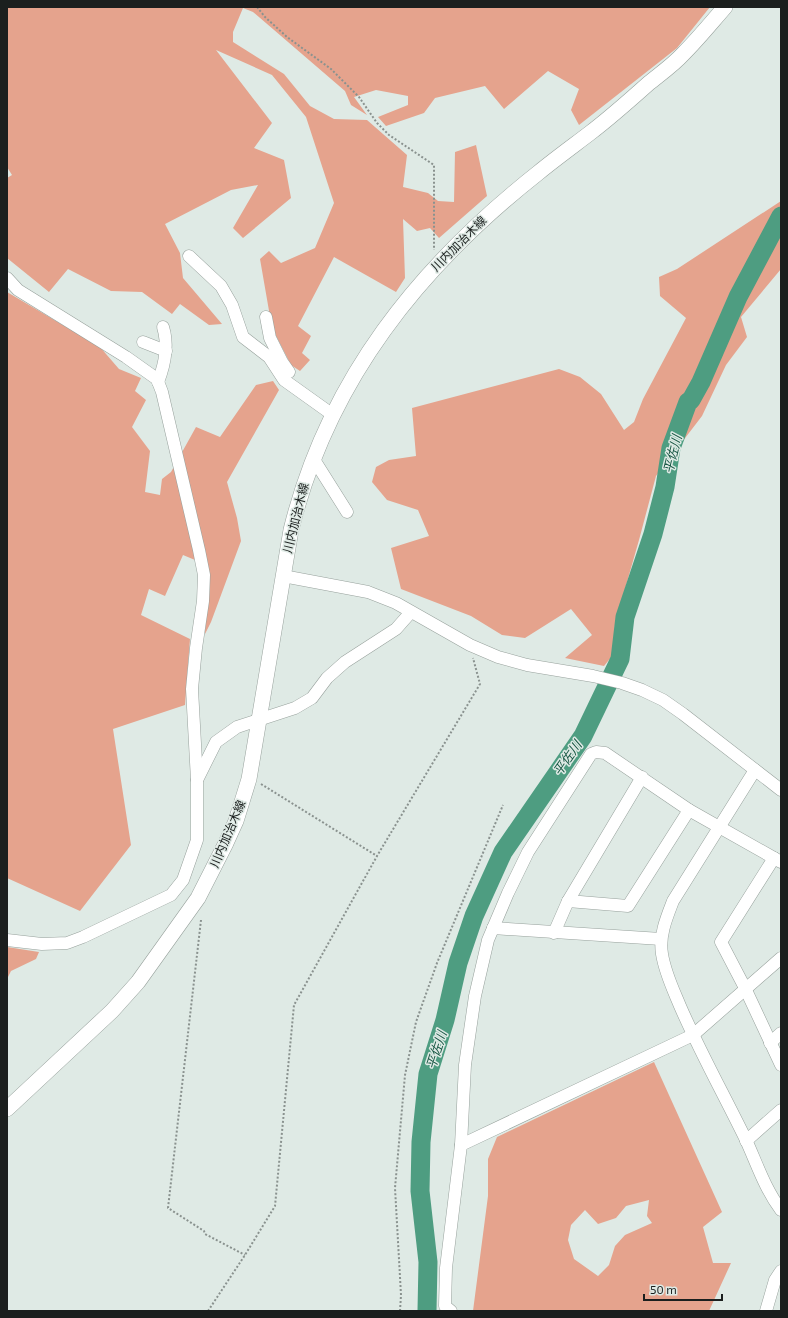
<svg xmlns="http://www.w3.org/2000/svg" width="788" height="1318" font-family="'Exo 2','Noto Sans JP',sans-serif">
<rect width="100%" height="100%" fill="#dfeae5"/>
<g fill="#e5a38d" fill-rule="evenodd">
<polygon points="7,7 710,7 677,48 579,125 571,110 579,89 548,71 504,109 485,86 435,98 424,113 386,126 378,117 408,105 408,96 376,90 354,97 367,115 351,105 345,91 253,12 243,8 233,32 233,42 284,74 310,106 334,119 367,120 407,155 403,187 428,193 438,201 454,202 455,152 476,145 487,196 439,238 430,228 417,231 403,219 405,278 396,292 334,257 298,326 311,336 302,353 310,360 300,371 291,365 272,328 260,259 269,251 281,263 315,248 334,203 306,117 272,75 216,50 272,123 254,148 284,160 291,198 243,238 233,228 258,185 231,190 165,224 180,253 183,278 222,324 209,325 180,304 172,314 142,292 111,291 68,269 49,292 7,258 7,178 12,175 7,167"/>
<polygon points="781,201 781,269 741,317 747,337 726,365 702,416 656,476 639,540 615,624 613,655 604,666 565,658 592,635 571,609 525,638 502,635 471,616 401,589 391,548 429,536 418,510 387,500 372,482 376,467 389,460 416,456 412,408 559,369 580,377 601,394 624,430 634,422 643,399 686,318 660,296 659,277 677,269"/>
<polygon points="7,292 100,347 119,369 141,378 135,391 146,400 132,427 150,451 145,492 160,495 162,479 171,472 196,427 220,437 256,385 273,381 279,390 227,482 237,518 241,541 211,622 205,634 207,565 183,555 165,596 149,589 141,615 190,639 185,705 113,729 131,845 80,911 7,878"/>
<polygon points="7,947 39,952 36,959 11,971 7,979"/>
<path d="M 654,1062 L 722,1212 L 703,1227 L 713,1263 L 731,1263 L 709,1311 L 473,1311 L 488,1196 L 488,1159 L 497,1137 ZM 649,1200 L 647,1216 L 652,1223 L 625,1235 L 615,1246 L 609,1265 L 598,1276 L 574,1259 L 568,1240 L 571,1225 L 585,1210 L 598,1224 L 616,1218 L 626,1206 Z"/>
</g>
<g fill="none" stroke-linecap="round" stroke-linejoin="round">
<polyline stroke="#4e9d81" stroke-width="19" points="427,1311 428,1262 420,1191 421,1142 428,1074 445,1020 458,963 474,916 503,852 583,736 620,659 625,617 653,534 665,487 671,448 688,402 691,400 701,382 738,297 781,216"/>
<defs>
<g id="minor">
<polyline points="189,256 221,286 232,305 243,337 269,357 284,380 333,415"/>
<polyline points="7,278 18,290 126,357 157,379 162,392 199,550 204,575 203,601 196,648 192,689 197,780"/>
<polyline points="266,317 270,338 282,362 289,372"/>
<polyline points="143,342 166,351"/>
<path d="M 158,382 C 165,364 169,346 163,327"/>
<polyline points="313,458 347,512"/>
<polyline points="283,576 368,592 396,603 470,645 498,657 527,665 593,676 622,683 642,690 663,700 683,714 781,790"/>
<path d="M 755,770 L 673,901 C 666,919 659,936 662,954 C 665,973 673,989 680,1006 C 700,1052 724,1095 746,1140 C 757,1164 765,1189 781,1210"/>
<polyline points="774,858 721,942 745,988 781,1065"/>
<polyline points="568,901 628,906 689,810"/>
<polyline points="493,928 661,939"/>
<polyline points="554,933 568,901 642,777"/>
<polyline points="7,940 42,944 67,943 83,937 171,895 183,880 197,840 197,780 216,742 237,727 295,708 312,698 327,678 345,662 396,629 411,612"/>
<polyline points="770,1043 781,1033"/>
<polyline points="746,1141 781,1110"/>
<polyline points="461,1145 693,1035 781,958"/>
<polyline points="451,1311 445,1306 446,1268 461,1145 465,1065 475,996 488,940 508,893 528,852 591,754 596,752 605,753 689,810 781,862"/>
<polyline points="766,1311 775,1280 781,1271"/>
</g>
<path id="major" d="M 7,1109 L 112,1011 L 138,982 L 198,898 L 226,843 L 236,821 L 249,779 L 291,530 C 328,380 419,267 538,173 C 555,159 573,146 590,133 C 611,117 630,100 649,83 C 660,74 673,65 683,54 C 698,39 711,23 725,7"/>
</defs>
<use href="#minor" stroke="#97a19c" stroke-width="13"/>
<use href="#major" stroke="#97a19c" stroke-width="16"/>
<g stroke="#8a928f" stroke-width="2" stroke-dasharray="2 2" stroke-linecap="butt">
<polyline points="257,7 265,17 287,37 331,69 359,97 377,123 389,135 434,165 434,250"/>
<polyline points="261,784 377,856"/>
<polyline points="201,920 168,1208 204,1231 205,1234 245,1255"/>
<polyline points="208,1311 245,1255 275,1206 294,1005 377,856 480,684 473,658"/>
<polyline points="400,1311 401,1295 395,1188 405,1075 416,1022 437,963 503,805"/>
</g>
<use href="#minor" stroke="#fff" stroke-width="12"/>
<use href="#major" stroke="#fff" stroke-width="15"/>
</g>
<g text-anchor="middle" stroke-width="3" stroke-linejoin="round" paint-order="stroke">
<g font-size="12" fill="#1b1f1e" stroke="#dfeae5">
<text transform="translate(459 244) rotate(-45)" y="4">川内加治木線</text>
<text transform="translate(296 518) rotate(-76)" y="4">川内加治木線</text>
<text transform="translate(228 834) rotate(-67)" y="4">川内加治木線</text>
</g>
<g font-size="13" font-style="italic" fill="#1b5946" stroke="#dfeae5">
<text transform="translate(672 454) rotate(-76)" y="5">平佐川</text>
<text transform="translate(567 758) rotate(-55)" y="5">平佐川</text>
<text transform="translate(436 1050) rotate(-72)" y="5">平佐川</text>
</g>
</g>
<rect width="788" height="1318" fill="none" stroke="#1b1f1e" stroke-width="16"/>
<path d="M644 1294v6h78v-6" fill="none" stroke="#1b1f1e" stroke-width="2"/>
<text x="650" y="1294" font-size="12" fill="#1b1f1e" stroke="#dfeae5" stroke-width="3" paint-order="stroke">50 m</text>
</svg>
